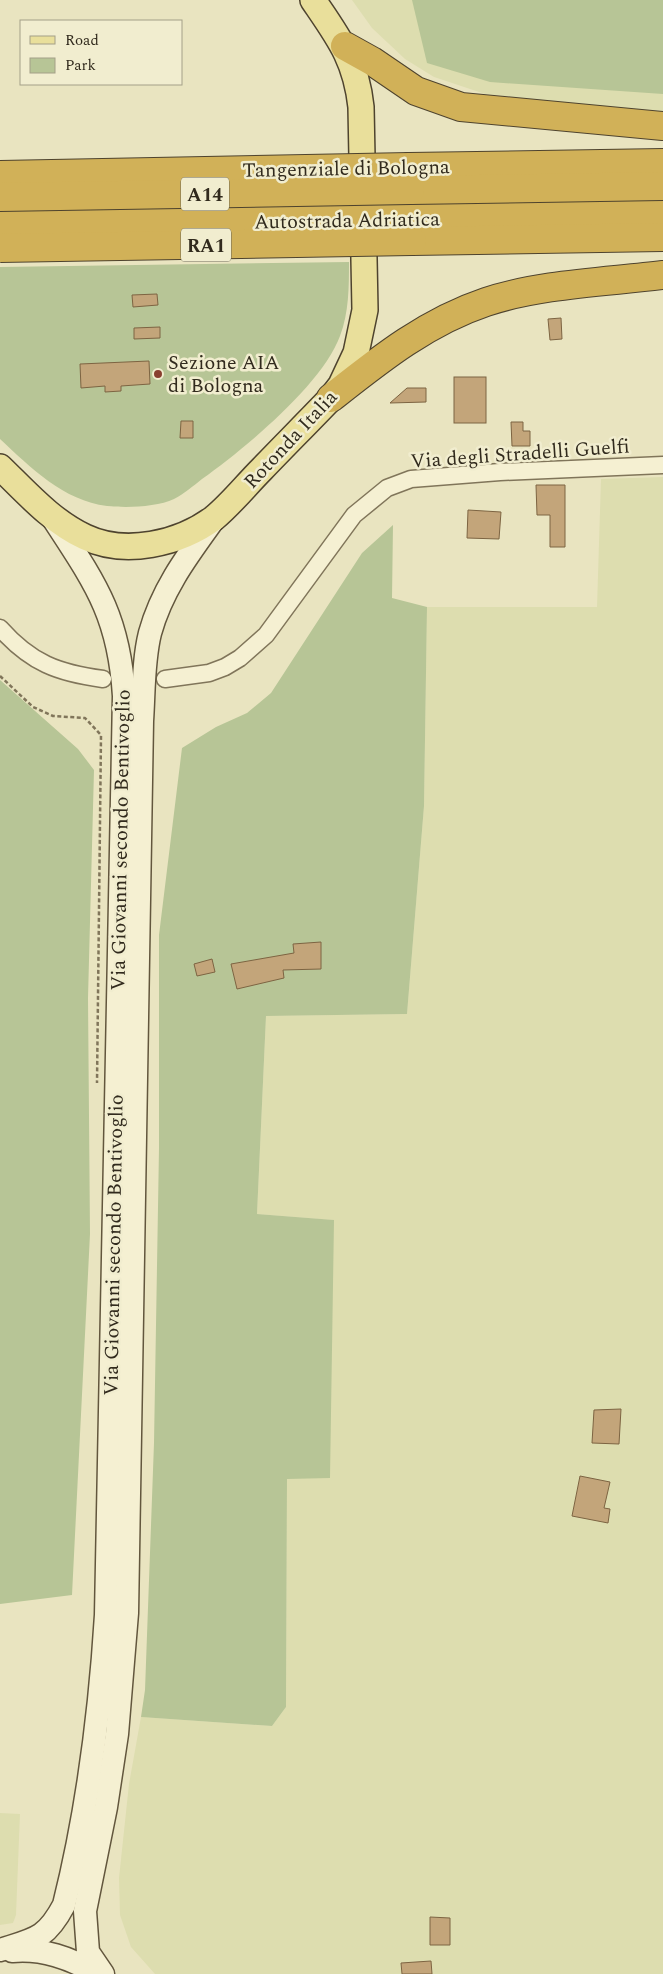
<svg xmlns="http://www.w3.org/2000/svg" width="663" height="1974" font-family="Spectral,serif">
<rect width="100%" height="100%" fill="#e9e4c0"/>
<g fill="#ddddaf">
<polygon points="352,0 663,0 663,114 485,94 434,77 405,59 372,28"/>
<polygon points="663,477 663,1974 155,1974 131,1947 120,1915 119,1878 129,1784 141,1717 272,1726 286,1707 287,1478 329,1478 333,1220 257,1214 266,1016 407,1014 424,806 427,607 597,607 601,479"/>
<polygon points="0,1813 20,1814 16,1915 13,1923 0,1925"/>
</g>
<g fill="#b7c596">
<polygon points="412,0 663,0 663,94 490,82 427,63"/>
<path d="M 349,262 C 349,286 349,313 340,336 C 322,385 244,449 202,479 C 193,486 184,494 174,499 C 157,507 127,508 107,506 C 64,501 30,467 0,439 L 0,267 Z"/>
<polygon points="393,525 392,598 427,607 424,806 407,1014 266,1016 257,1214 334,1220 330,1478 287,1479 286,1707 272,1726 141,1717 145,1690 154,1443 159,1148 159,935 182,748 216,727 247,713 271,693 362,553"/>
<polygon points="0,680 78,749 94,770 88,998 90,1234 72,1595 0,1604"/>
</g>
<g fill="#c3a57a" stroke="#7d6442">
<polygon points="157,294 158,305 133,307 132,295"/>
<polygon points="561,318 562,339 550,340 548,319"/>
<polygon points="160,327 160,338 134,339 134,328"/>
<polygon points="149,361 150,384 121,386 121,391 105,392 105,386 81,388 80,364"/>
<rect x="454" y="377" width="32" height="46"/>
<polygon points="407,388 426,388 426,402 390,403"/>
<polygon points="181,421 193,421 193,438 180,438"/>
<polygon points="511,422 523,422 523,431 530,431 530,446 512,446"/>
<polygon points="536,485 565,485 565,547 550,547 550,515 537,515"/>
<polygon points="468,510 501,512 499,539 467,538"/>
<polygon points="321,942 321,969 283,970 284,978 237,989 231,964 294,953 293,944"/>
<polygon points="212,959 215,972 197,976 194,964"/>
<polygon points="621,1409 619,1444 592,1443 594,1410"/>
<polygon points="580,1476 610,1482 604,1508 610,1509 608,1523 572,1516"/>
<polygon points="430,1917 450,1918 450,1945 430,1945"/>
<polygon points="431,1961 432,1974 402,1974 401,1963"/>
</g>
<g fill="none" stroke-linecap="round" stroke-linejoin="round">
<defs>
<g id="street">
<path d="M 0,628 C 31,663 58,673 103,679"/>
<polyline points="165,679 209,673 225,667 240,658 266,635 354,515 387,488 411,479 500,472 663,465"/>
</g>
<g id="secondary">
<path d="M 0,1950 C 35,1939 46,1939 64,1905 C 88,1809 100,1712 106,1615 L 124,696 C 119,615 95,583 52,517"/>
<path d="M 12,1951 C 41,1948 72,1958 96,1974"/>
<path d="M 103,1974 L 88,1952 L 85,1911 L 106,1807 L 117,1734 L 127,1613 L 142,721 C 144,692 143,661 150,633 C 162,589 188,555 214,519"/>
</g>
<path id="primary" d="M 0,467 C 26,492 51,521 85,537 C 125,556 179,544 214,518 C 231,504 246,485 262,469 C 285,445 308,422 331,398 L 341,385 L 356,353 L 365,310 L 361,107 C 356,60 339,38 313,0"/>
<g id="highway">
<polyline points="345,46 372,61 416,91 461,107 663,126"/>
<polyline points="409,167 663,163"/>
<polyline points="410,190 663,186"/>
<polyline points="412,219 663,215"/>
<polyline points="412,241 663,237"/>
<path d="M 331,398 C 379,360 426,322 486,302 C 540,284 606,282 663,275"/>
</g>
</defs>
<use href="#street" stroke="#80755a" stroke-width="19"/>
<use href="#secondary" stroke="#62563d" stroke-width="25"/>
<use href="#primary" stroke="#4e432e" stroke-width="28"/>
<use href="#highway" stroke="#4e432e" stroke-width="30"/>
<polyline stroke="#80755a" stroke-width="2.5" stroke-dasharray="4 2.5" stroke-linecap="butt" points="0,676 33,707 53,716 85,718 101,735 97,1083"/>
<use href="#street" stroke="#f5f0d2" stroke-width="16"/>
<use href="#secondary" stroke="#f5f0d2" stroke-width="22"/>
<use href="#primary" stroke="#e9df9b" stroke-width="25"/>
<use href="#highway" stroke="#d1b158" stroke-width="28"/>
<defs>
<g id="highway-bridge">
<polyline points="0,175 409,167"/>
<polyline points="0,197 410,190"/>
<polyline points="0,226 412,219"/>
<polyline points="0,248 412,241"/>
</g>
</defs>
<use href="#highway-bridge" stroke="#4e432e" stroke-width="30" stroke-linecap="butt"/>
<use href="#highway-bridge" stroke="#d1b158" stroke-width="28"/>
</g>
<circle fill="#893f30" stroke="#f1edcf" stroke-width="2" cx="158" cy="374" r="5"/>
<g text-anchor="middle" stroke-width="5" stroke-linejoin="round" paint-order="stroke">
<g fill="#f1edcf" stroke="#6b6452" stroke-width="1">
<rect x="181" y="177.5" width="48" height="33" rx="4"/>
<rect x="181" y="228.5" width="50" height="33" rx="4"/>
</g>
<g font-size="19" font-weight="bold" fill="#312a1d">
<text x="205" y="201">A14</text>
<text x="206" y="252">RA1</text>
</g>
<g font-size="20" fill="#312a1d" stroke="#f1edcf">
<text transform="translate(346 168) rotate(-1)" y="7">Tangenziale di Bologna</text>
<text transform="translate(347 220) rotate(-1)" y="7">Autostrada Adriatica</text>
<text transform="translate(290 439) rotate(-47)" y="7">Rotonda Italia</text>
<text transform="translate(520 453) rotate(-4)" y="7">Via degli Stradelli Guelfi</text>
<text transform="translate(120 840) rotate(-89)" y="7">Via Giovanni secondo Bentivoglio</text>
<text transform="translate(113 1245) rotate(-89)" y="7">Via Giovanni secondo Bentivoglio</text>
</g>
<g font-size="20" fill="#312a1d" stroke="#f1edcf" text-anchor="start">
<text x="168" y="369">Sezione AIA<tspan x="168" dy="23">di Bologna</tspan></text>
</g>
</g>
<rect x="20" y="20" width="162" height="65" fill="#f1edcf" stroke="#a49f88"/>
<rect x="30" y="36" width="25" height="8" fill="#e9df9b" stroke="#a49f88"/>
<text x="65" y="45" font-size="15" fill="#312a1d">Road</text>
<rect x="30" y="58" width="25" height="15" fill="#b7c596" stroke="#a49f88"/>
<text x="65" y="70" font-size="15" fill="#312a1d">Park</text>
</svg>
